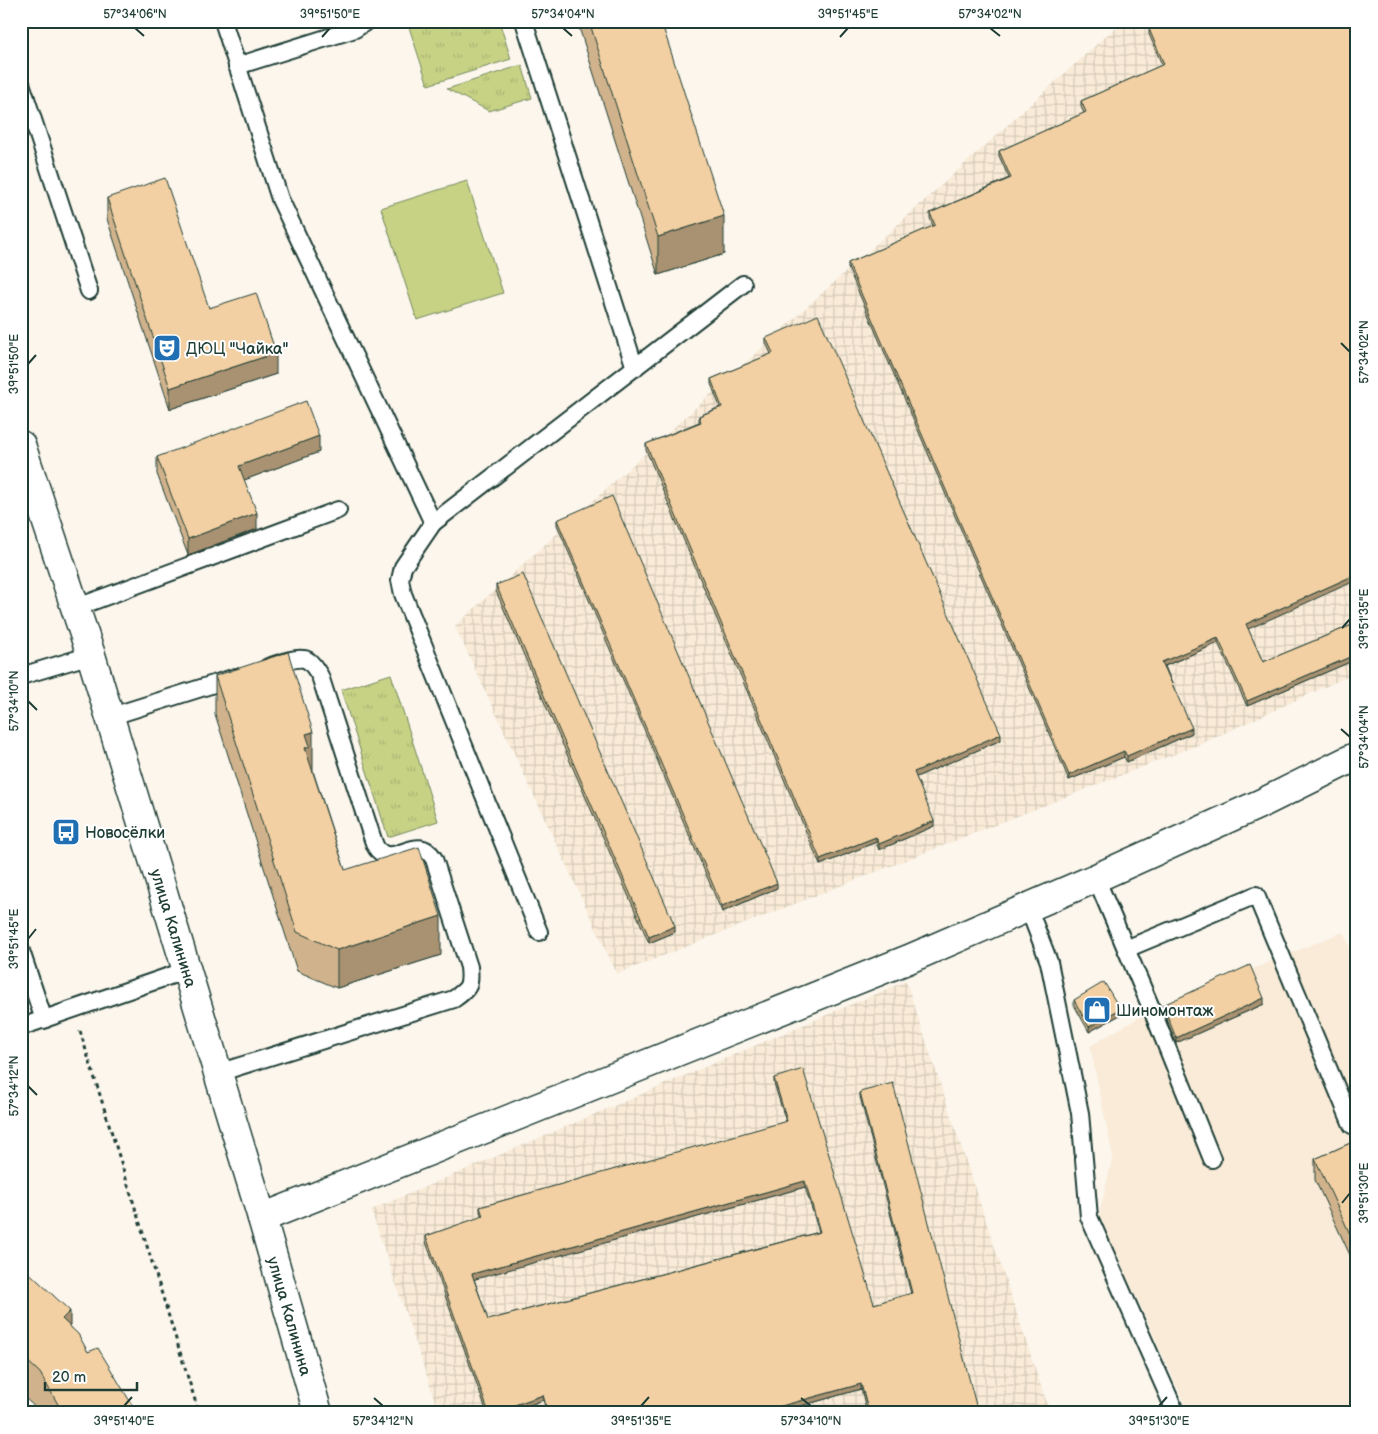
<svg xmlns="http://www.w3.org/2000/svg" width="1378" height="1434" font-family="'Balsamiq Sans',sans-serif">
<defs>
<pattern id="industrial-grid" width="8" height="8" patternUnits="userSpaceOnUse" patternTransform="scale(1.25)"><rect width="8" height="8" fill="#f9ebd7"/><path d="M0 4h8M4 0v8" fill="none" stroke="#d5cab9"/></pattern>
<pattern id="park-tufts" width="24" height="20" patternUnits="userSpaceOnUse" patternTransform="scale(1.25)"><rect width="24" height="20" fill="#c7d285"/><path d="M3 7l-1-3M5 7V3M7 7l1-3M15 17l-1-3M17 17v-4M19 17l1-3" fill="none" stroke="#aab573"/></pattern>
</defs>
<rect width="100%" height="100%" fill="#fcf6ed"/>
<filter id="ink" filterUnits="userSpaceOnUse"><feTurbulence type="fractalNoise" baseFrequency=".02" numOctaves="2"/><feDisplacementMap in="SourceGraphic" scale="10" xChannelSelector="R" yChannelSelector="G"/><feConvolveMatrix kernelMatrix="1 2 1 2 8 2 1 2 1" color-interpolation-filters="sRGB"/></filter>
<g filter="url(#ink)">
<polygon fill="#f9ebd7" points="1343,932 1357,963 1357,1413 1189,1413 1099,1215 1113,1157 1090,1046 1152,1010"/>
<g fill="url(#industrial-grid)">
<polygon points="1126,21 1357,21 1357,672 1203,743 617,974 455,626 1107,35"/>
<polygon points="906,981 1050,1413 439,1413 371,1210"/>
</g>
<polygon fill="#c7d285" stroke="#73885c" points="467,181 503,293 417,320 381,208"/>
<g fill="url(#park-tufts)" stroke="#73885c">
<polygon points="407,21 499,21 511,59 428,85"/>
<polygon points="522,65 532,98 489,111 447,89"/>
<polygon points="391,674 438,821 388,837 341,690"/>
</g>
<g fill="none" stroke-linecap="round" stroke-linejoin="round">
<defs>
<g id="service">
<polyline points="223,21 280,199 433,523 403,567 400,580 403,594 539,932"/>
<polyline points="524,21 635,368"/>
<polyline points="237,66 355,29 367,21"/>
<polyline points="21,83 89,291"/>
<polyline points="433,523 743,284"/>
<polyline points="75,608 338,510"/>
<polyline points="21,676 91,655"/>
<polyline points="109,717 236,677"/>
<polyline points="1096,878 1152,1010 1212,1159"/>
<polyline points="1028,907 1049,962 1080,1113 1089,1217 1176,1413"/>
<polyline points="1126,949 1256,895 1352,1125"/>
<polyline points="21,951 44,1020"/>
<polyline points="21,1027 187,970"/>
<path d="M 218,1073 L 454,999 C 469,988 471,986 469,967 L 434,859 C 418,831 395,868 378,850 C 376,848 374,843 373,840 L 320,676 C 316,670 311,660 304,659 C 295,657 277,664 268,667"/>
</g>
<polyline id="tertiary" points="21,445 91,655 262,1218"/>
<polyline id="secondary" points="318,1413 262,1218 909,959 1096,878 1262,803 1357,756"/>
</defs>
<use href="#service" stroke="#1f3d34" stroke-width="20"/>
<use href="#tertiary" stroke="#1f3d34" stroke-width="31"/>
<use href="#secondary" stroke="#1f3d34" stroke-width="31"/>
<polyline stroke="#1f3d34" stroke-width="3" stroke-dasharray="4 4" stroke-linecap="butt" points="80,1031 199,1413"/>
<use href="#service" stroke="#fff" stroke-width="16"/>
<use href="#tertiary" stroke="#fff" stroke-width="28"/>
<use href="#secondary" stroke="#fff" stroke-width="28"/>
</g>
<g fill="#d0b38c" stroke="#1f3d34" fill-rule="evenodd">
<polygon points="577,21 661,21 724,254 658,275"/>
<polygon points="1165,21 1248,629 1263,662 1357,623 1357,659 1247,706 1218,643 1165,666 1192,733 1127,762 1124,757 1069,780 848,268 848,263 933,226 930,218 930,213 1009,178 999,156 999,151 1084,113 1081,107 1081,101 1162,65 1149,34 1149,29"/>
<polygon points="107,198 209,308 276,374 170,409 107,219"/>
<polygon points="766,338 1001,740 916,777 934,826 879,850 876,842 820,865 646,450 646,444 699,422 699,416 720,407 711,384 711,379 771,354 766,343"/>
<polygon points="319,452 244,480 257,529 188,555 157,474 157,457"/>
<polygon points="557,520 777,888 722,912 557,525"/>
<polygon points="496,585 675,932 649,943 496,591"/>
<polygon points="215,676 313,771 345,870 441,955 337,988 297,971 215,714"/>
<polygon points="1074,1000 1120,1015 1089,1032 1074,1005"/>
<polygon points="1264,1004 1176,1043 1163,1010 1163,1005"/>
<path d="M 774,1078 L 874,1304 L 911,1294 L 860,1097 L 860,1092 L 978,1413 L 867,1413 L 861,1389 L 776,1413 L 547,1413 L 543,1400 L 508,1413 L 487,1413 L 426,1242 L 426,1236 L 482,1217 L 480,1212 L 480,1207 L 786,1122 L 774,1083 ZM 805,1187 L 819,1232 L 488,1320 L 474,1279 Z"/>
<polygon points="1357,1140 1357,1270 1315,1180 1315,1159"/>
<polygon points="21,1265 70,1326 88,1352 137,1413 41,1413 21,1394"/>
</g>
<g fill="#a99272" stroke="#1f3d34">
<polygon points="724,216 724,254 658,275 658,237"/>
<polygon points="276,353 276,374 170,409 170,388"/>
<polygon points="319,436 319,452 239,482 239,466"/>
<polygon points="257,513 257,529 188,555 188,539"/>
<polygon points="1357,574 1357,580 1246,630 1246,624"/>
<polygon points="1218,638 1218,643 1162,667 1162,662"/>
<polygon points="1357,654 1357,659 1247,706 1247,701"/>
<polygon points="1192,728 1192,733 1127,762 1127,756"/>
<polygon points="313,732 313,771 305,786 306,734"/>
<polygon points="1001,734 1001,740 914,778 914,772"/>
<polygon points="1124,751 1124,757 1069,780 1069,775"/>
<polygon points="934,821 934,826 879,850 879,844"/>
<polygon points="876,837 876,842 820,865 820,859"/>
<polygon points="777,883 777,888 722,912 722,906"/>
<polygon points="441,916 441,955 337,988 337,950"/>
<polygon points="675,926 675,932 649,943 649,937"/>
<polygon points="1264,998 1264,1004 1176,1043 1176,1038"/>
<polygon points="1120,1009 1120,1015 1089,1032 1089,1027"/>
<polygon points="805,1181 805,1187 472,1280 472,1274"/>
<polygon points="70,1311 70,1349 62,1319"/>
<polygon points="861,1384 861,1389 776,1413 756,1413"/>
<polygon points="543,1395 543,1400 508,1413 492,1413"/>
</g>
<g fill="#f2d0a3" stroke="#1f3d34" fill-rule="evenodd">
<polygon points="589,21 661,21 724,216 658,237"/>
<polygon points="1165,21 1357,21 1357,574 1246,624 1263,662 1357,623 1357,654 1247,701 1218,638 1162,662 1192,728 1127,756 1124,751 1069,775 848,263 935,225 930,213 1011,178 999,151 1086,112 1081,101 1164,64 1149,29"/>
<polygon points="165,178 209,308 256,293 276,353 170,388 107,198"/>
<polygon points="818,315 1001,734 914,772 934,821 879,844 876,837 820,859 646,444 701,422 699,416 722,407 711,379 773,353 766,338"/>
<polygon points="306,401 319,436 239,466 257,513 188,539 157,457"/>
<polygon points="612,496 777,883 722,906 557,520"/>
<polygon points="523,574 675,926 649,937 496,585"/>
<polygon points="288,652 313,732 306,734 310,746 305,748 345,870 419,847 441,916 337,950 297,932 215,676"/>
<polygon points="1250,965 1264,998 1176,1038 1163,1005"/>
<polygon points="1104,982 1120,1009 1089,1027 1074,1000"/>
<path d="M 803,1069 L 874,1304 L 912,1293 L 860,1092 L 893,1083 L 978,1413 L 869,1413 L 861,1384 L 756,1413 L 548,1413 L 543,1395 L 492,1413 L 489,1413 L 426,1236 L 483,1216 L 480,1207 L 787,1121 L 774,1078 ZM 805,1181 L 820,1232 L 488,1320 L 472,1274 Z"/>
<polygon points="1357,1140 1357,1249 1315,1159"/>
<polygon points="21,1265 70,1311 62,1319 78,1334 88,1352 98,1348 137,1413 63,1413 40,1373 21,1355"/>
</g>
</g>
<path fill="none" stroke="#1f3d34" stroke-width="2" d="M 135,28 L 144,36M 563,28 L 572,36M 990,28 L 1000,36M 322,37 L 330,28M 840,37 L 848,28M 1341,343 L 1350,352M 28,364 L 36,355M 1342,628 L 1350,619M 28,701 L 37,710M 1341,729 L 1350,737M 28,939 L 36,929M 28,1086 L 37,1095M 1342,1203 L 1350,1193M 374,1398 L 383,1406M 801,1398 L 811,1406M 124,1406 L 132,1397M 641,1406 L 649,1397M 1159,1406 L 1167,1397"/>
<defs>
<symbol id="theatre-square" viewBox="-11 -11 22 22"><rect x="-9" y="-9" width="18" height="18" rx="4" fill="#1f6fb2" stroke="#fff"/><path d="M-5-5.5Q0-4 5-5.5V0Q5 5 0 6Q-5 5-5 0ZM-3.3-2.5H-1v1.5H-3.3ZM1-2.5H3.3v1.5H1ZM-2.8 1Q0 5.5 2.8 1Z" fill="#fff"/></symbol>
<symbol id="bus-square" viewBox="-11 -11 22 22"><rect x="-9" y="-9" width="18" height="18" rx="4" fill="#1f6fb2" stroke="#fff"/><path d="M-5-6H5V4H4V6H2V4H-2V6H-4V4H-5ZM-3.5-4V0h7V-4ZM-3.5 1.2v1.5H-2V1.2ZM2 1.2v1.5H3.5V1.2Z" fill="#fff"/></symbol>
<symbol id="shop-square" viewBox="-11 -11 22 22"><rect x="-9" y="-9" width="18" height="18" rx="4" fill="#1f6fb2" stroke="#fff"/><path d="M-5-2.5h2.3a2.7 3.5 0 0 1 5.4 0H5L5.5 6h-11ZM-1.5-2.5h3a1.5 2.3 0 0 0-3 0Z" fill="#fff"/></symbol>
</defs>
<g fill-rule="evenodd">
<use href="#theatre-square" x="151" y="332" width="32" height="32"/>
<use href="#bus-square" x="50" y="816" width="32" height="32"/>
<use href="#shop-square" x="1081" y="994" width="32" height="32"/>
</g>
<g text-anchor="middle" stroke-width="4" stroke-linejoin="round" paint-order="stroke">
<g font-size="16" fill="#1f3d34" stroke="#fff" text-anchor="start">
<text x="186" y="354">ДЮЦ "Чайка"</text>
<text x="85" y="838">Новосёлки</text>
<text x="1116" y="1016">Шиномонтаж</text>
</g>
<g font-size="16" fill="#1f3d34" stroke="#fff">
<text transform="translate(174 928) rotate(73)" y="6">улица Калинина</text>
<text transform="translate(290 1316) rotate(74)" y="6">улица Калинина</text>
</g>
</g>
<rect width="1378" height="1434" fill="none" stroke="#fff" stroke-width="55"/>
<path d="M45 1382v8h92v-8" fill="none" stroke="#1f3d34" stroke-width="2.5"/>
<text x="52" y="1382" font-size="15" fill="#1f3d34" stroke="#ffffff" stroke-width="4" paint-order="stroke">20 m</text>
<rect x="28" y="28" width="1322" height="1378" fill="none" stroke="#1f3d34" stroke-width="2"/>
<g font-size="12" text-anchor="middle" fill="#1f3d34">
<text x="135" y="18">57°34'06"N</text>
<text x="330" y="18">39°51'50"E</text>
<text x="563" y="18">57°34'04"N</text>
<text x="848" y="18">39°51'45"E</text>
<text x="990" y="18">57°34'02"N</text>
<text transform="translate(1364 352) rotate(-90)" y="4">57°34'02"N</text>
<text transform="translate(14 364) rotate(-90)" y="4">39°51'50"E</text>
<text transform="translate(1364 619) rotate(-90)" y="4">39°51'35"E</text>
<text transform="translate(14 701) rotate(-90)" y="4">57°34'10"N</text>
<text transform="translate(1364 737) rotate(-90)" y="4">57°34'04"N</text>
<text transform="translate(14 939) rotate(-90)" y="4">39°51'45"E</text>
<text transform="translate(14 1086) rotate(-90)" y="4">57°34'12"N</text>
<text transform="translate(1364 1193) rotate(-90)" y="4">39°51'30"E</text>
<text x="124" y="1425">39°51'40"E</text>
<text x="383" y="1425">57°34'12"N</text>
<text x="641" y="1425">39°51'35"E</text>
<text x="811" y="1425">57°34'10"N</text>
<text x="1159" y="1425">39°51'30"E</text>
</g>
</svg>
